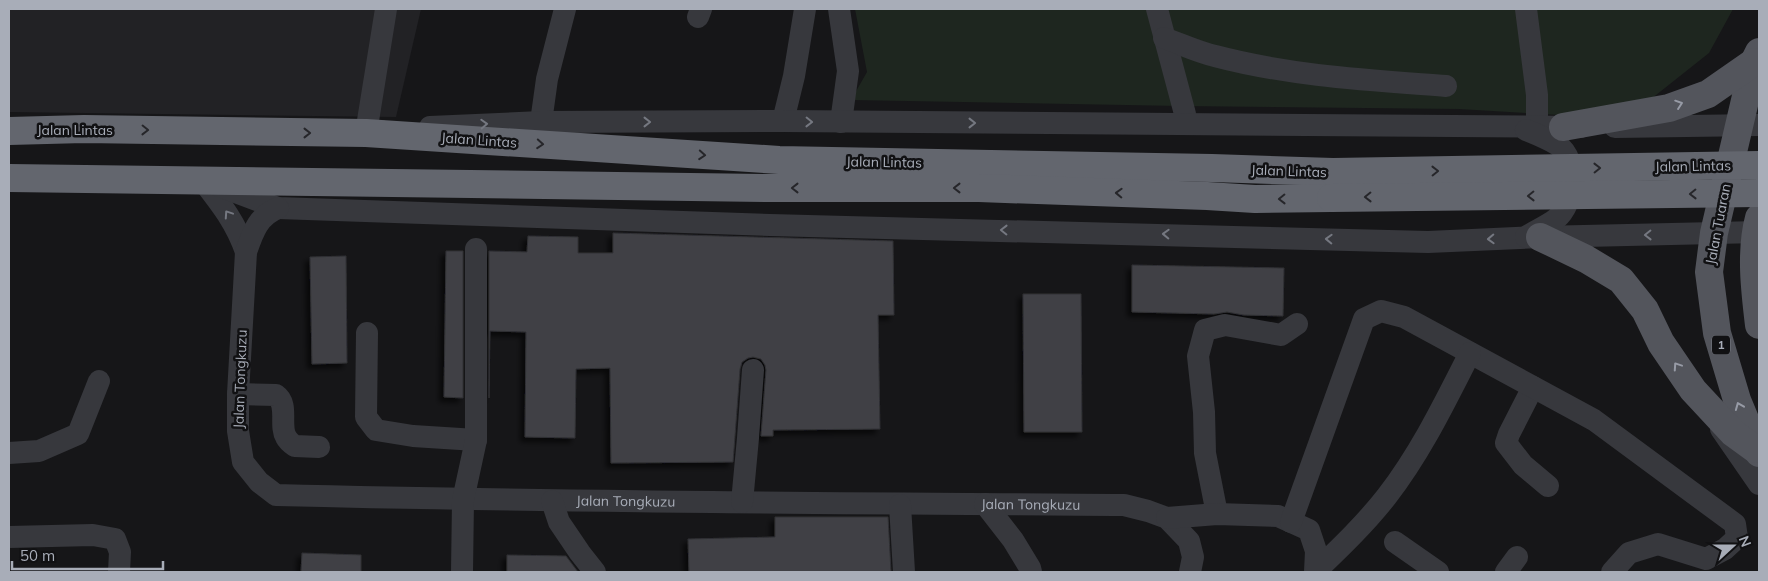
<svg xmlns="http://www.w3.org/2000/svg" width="1768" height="581" font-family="Mulish,sans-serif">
<defs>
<filter id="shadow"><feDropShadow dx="-4.5" dy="4.5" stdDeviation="2.5" flood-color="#0009"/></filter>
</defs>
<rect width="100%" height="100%" fill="#161618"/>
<polygon fill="#222225" points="9,9 421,9 396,117 9,112"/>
<polygon fill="#1e261f" points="855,9 1733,9 1709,53 1646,103 1576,116 1459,109 1180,106 851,100 867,72"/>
<g fill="#404145" stroke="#303034" filter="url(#shadow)">
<polygon points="613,233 893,241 894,315 878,315 880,429 773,430 773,436 761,436 766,370 765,365 761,359 753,357 748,358 742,362 740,369 733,462 611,463 610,368 576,369 575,438 525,437 526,332 490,331 489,398 489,251 527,252 528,236 578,237 578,253 613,253"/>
<polygon points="446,251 463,251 463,398 444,397"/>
<polygon points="346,256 347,363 312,364 310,257"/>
<polygon points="1132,265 1284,268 1283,316 1244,315 1227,312 1214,314 1132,312"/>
<polygon points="1023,294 1081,294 1082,432 1024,432"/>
<polygon points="775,517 888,517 891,572 689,572 688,539 775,537"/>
<polygon points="302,553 361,555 361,572 301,572"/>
<polygon points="507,555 566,556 578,572 507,572"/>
</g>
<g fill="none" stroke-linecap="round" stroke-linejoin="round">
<g stroke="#37383d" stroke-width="22">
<polyline points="839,9 848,71 841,122"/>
<polyline points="1157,9 1185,114 1185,124"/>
<polyline points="1526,9 1537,95 1537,127"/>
<polyline points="698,17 701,9"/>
<path d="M 1164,38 C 1181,44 1198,52 1215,56 C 1291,76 1368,80 1446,86"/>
<polyline points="783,121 794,76 805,9"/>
<polyline points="541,122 547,79 565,9"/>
<polyline points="430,127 541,122 783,121 1581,127"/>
<polyline points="1615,127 1759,125"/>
<polyline points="381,131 366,133 386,9"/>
<path d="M 203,181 C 221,204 236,223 246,252"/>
<polyline points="214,184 278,208 770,225 1428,242 1540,237 1759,232"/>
<path id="s1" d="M 278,208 C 258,216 253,232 246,252 L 238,394 L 238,431 L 243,462 L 259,482 L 276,495 C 559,502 841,503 1124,505 L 1148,511 L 1167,518 L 1189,541 L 1193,557 L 1190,572"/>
<path d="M 1526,237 C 1535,231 1547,226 1556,219 C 1575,203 1579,161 1558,145 C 1548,139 1536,134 1526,130"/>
<polyline points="367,333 366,417 376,430 413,436 476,440"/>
<polyline points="1533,387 1509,434 1506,443 1523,465 1548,486"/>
<path d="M 238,394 L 276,395 C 289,404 279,425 286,437 C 288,441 292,444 295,446 L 319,447"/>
<polyline points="1721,429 1759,484"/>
<polyline points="9,453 39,451 78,434 99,381"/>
<polyline points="552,501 559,522 580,553 595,572"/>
<polyline points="742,502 748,438 753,370"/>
<polyline points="985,504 1013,540 1030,568 1031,572"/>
<polyline points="900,505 904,572"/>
<polyline points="1217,514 1205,453 1204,412 1198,356 1205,330 1225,325 1281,335 1297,324"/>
<polyline points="1167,518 1217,514 1278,516 1309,530 1316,551 1315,572"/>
<polyline points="1291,522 1364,319 1381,311 1404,317 1594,420 1735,524 1737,538 1725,549 1706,559 1658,544 1629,553 1612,572"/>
<polyline points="9,537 93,535 115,539 120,552 119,572"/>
<polyline points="1395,542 1438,572"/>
<path d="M 1316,571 C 1341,547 1366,523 1387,496 C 1421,452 1445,402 1470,353"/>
<polyline points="462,572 463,500 476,440 476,249"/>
<polyline points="1506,572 1517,557"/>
</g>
<g stroke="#53555c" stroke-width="28">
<polyline points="1759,52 1754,62 1714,233 1709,272 1717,333 1737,400 1759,453"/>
<polyline points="1563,127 1669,108 1708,94 1754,62"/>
<path d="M 1759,218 C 1750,251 1755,292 1759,325"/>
<polyline points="1540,237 1586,259 1621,280 1645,310 1661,343 1693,390 1733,433 1755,449"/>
</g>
<g stroke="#63666e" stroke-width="28">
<polyline points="9,131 84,129 366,133 779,160 1212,168 1333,172"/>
<polyline points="9,178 771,188 979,188 1207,196 1255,199 1331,198"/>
</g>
<g stroke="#63666e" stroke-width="28">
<polyline points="1333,172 1759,165"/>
<polyline points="1331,198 1759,193"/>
</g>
</g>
<defs><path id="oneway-chevron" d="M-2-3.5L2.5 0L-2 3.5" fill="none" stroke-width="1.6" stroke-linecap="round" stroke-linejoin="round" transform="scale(1.25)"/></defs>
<g stroke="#979ba6">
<use href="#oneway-chevron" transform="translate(1679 104) rotate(-19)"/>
<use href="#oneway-chevron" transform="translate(1677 366) rotate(-124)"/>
<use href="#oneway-chevron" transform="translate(1739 406) rotate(-112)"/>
</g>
<g stroke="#757881">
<use href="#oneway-chevron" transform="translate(647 122)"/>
<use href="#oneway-chevron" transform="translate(809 122) rotate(1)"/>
<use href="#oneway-chevron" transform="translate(972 123)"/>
<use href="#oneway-chevron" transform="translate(484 124) rotate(-3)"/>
<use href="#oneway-chevron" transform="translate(228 214) rotate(-124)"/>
<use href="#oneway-chevron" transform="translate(1004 230) rotate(-179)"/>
<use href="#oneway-chevron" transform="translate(1166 234) rotate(-178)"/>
<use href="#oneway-chevron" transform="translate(1648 235) rotate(179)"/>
<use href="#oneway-chevron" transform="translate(1329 239) rotate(-178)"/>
<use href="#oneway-chevron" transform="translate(1491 239) rotate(178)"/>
</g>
<g stroke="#26262a">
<use href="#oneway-chevron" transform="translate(145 130) rotate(1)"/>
<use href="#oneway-chevron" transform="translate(307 133)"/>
<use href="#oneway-chevron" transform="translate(540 144) rotate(4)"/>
<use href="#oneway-chevron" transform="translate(702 155) rotate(4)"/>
<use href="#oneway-chevron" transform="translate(1597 168) rotate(-1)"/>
<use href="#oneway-chevron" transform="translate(1435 171) rotate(-1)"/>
<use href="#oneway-chevron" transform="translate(795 188) rotate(-180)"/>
<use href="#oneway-chevron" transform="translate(957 188) rotate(-180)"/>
<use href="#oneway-chevron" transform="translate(1119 193) rotate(-178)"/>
<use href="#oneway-chevron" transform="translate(1693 194) rotate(179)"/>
<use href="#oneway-chevron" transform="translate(1531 196) rotate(179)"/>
<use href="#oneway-chevron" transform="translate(1368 197) rotate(179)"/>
<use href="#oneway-chevron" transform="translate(1282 199) rotate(179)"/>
</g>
<g text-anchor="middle" stroke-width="5" stroke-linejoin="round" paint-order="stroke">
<rect fill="#111113" stroke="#7b7e86" stroke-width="1" x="1712" y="335.5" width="18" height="19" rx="4"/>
<g font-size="12" font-weight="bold" fill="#a8adb8">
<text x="1721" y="349">1</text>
</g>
<g font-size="14" fill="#a8adb8" stroke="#111113">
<text x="75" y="135">Jalan Lintas</text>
<text transform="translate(479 140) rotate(4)" y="5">Jalan Lintas</text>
<text transform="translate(884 162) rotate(1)" y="5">Jalan Lintas</text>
<text transform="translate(1693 166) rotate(-1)" y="5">Jalan Lintas</text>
<text transform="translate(1289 171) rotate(2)" y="5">Jalan Lintas</text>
<text transform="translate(1718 224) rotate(-79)" y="5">Jalan Tuaran</text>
<text transform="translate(240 379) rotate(-88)" y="5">Jalan Tongkuzu</text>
<text dy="5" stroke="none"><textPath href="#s1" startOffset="664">Jalan Tongkuzu</textPath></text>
<text dy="5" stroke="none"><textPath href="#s1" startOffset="1069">Jalan Tongkuzu</textPath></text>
</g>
</g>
<rect width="1768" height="581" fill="none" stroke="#a8adb8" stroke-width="20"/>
<g transform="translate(1733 546) rotate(69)" stroke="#111113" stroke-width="4" paint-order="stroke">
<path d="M0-4L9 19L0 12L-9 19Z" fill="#a8adb8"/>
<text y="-8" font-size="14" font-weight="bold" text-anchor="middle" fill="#a8adb8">N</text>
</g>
<path d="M12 561v8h151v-8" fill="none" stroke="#a8adb8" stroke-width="2.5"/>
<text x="20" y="561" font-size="15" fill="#a8adb8" stroke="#111113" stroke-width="4" paint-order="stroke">50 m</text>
</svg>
